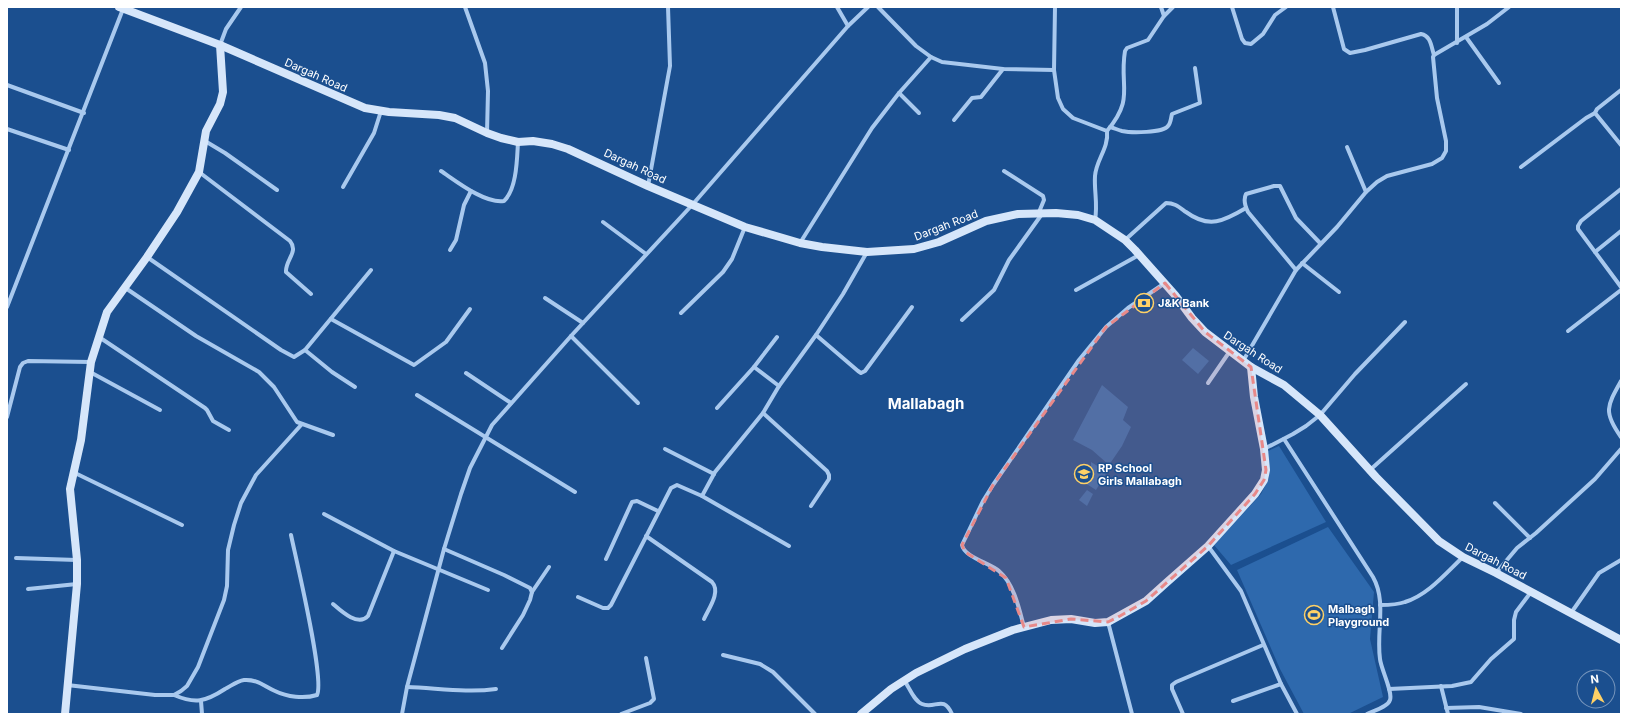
<svg xmlns="http://www.w3.org/2000/svg" width="1628" height="721" font-family="Inter,sans-serif">
<rect width="100%" height="100%" fill="#1b4f8f"/>
<g fill="#2e69ad">
<polygon points="1193,348 1209,361 1198,374 1182,360"/>
<polygon points="1102,385 1128,407 1123,420 1131,427 1122,446 1109,465 1092,450 1073,440"/>
<polygon points="1279,446 1326,522 1231,565 1214,545 1261,494 1269,478 1268,451"/>
<polygon points="1091,462 1107,472 1096,490 1085,483 1091,468"/>
<polygon points="1087,490 1093,494 1087,506 1079,500"/>
<polygon points="1328,527 1374,592 1370,639 1383,697 1348,714 1304,714 1280,669 1237,570"/>
</g>
<g fill="none" stroke-linecap="round" stroke-linejoin="round">
<g stroke="#a9c9ee" stroke-width="4">
<polyline points="465,7 485,63 488,91 487,133"/>
<polyline points="837,7 848,26"/>
<polyline points="878,7 916,46 931,57 942,62 1003,69 1054,70"/>
<path d="M 1055,7 L 1054,70 L 1058,98 L 1063,109 L 1073,118 L 1107,131 C 1109,148 1096,160 1095,176 C 1094,191 1098,204 1095,220"/>
<polyline points="1161,7 1164,16"/>
<polyline points="1232,7 1242,39 1245,43 1251,44 1263,34 1275,15 1286,7"/>
<path d="M 1333,7 L 1344,49 L 1350,53 L 1365,50 L 1421,34 C 1431,36 1431,46 1434,55"/>
<polyline points="1466,37 1499,83"/>
<polyline points="1457,43 1457,7"/>
<polyline points="220,45 226,29 241,7"/>
<polyline points="7,85 84,113"/>
<polyline points="1621,90 1597,109 1595,113 1621,145"/>
<polyline points="899,93 919,113"/>
<polyline points="954,120 972,98 981,97 1003,69"/>
<path d="M 1110,127 C 1114,128 1118,130 1122,131 C 1131,133 1163,133 1168,126 C 1171,123 1171,117 1172,114 L 1200,103 L 1195,68"/>
<polyline points="7,129 69,150"/>
<path d="M 1107,131 C 1135,98 1119,87 1125,51 L 1127,48 L 1148,40 L 1164,16 L 1173,7"/>
<polyline points="205,141 225,153 277,190"/>
<polyline points="1347,147 1366,192"/>
<polyline points="1521,167 1586,118 1595,113"/>
<path d="M 441,171 C 456,181 485,204 504,201 C 517,189 517,158 518,142"/>
<polyline points="1004,171 1043,196 1044,200 1039,212"/>
<path d="M 199,172 L 290,241 C 299,252 285,260 286,272 L 311,294"/>
<polyline points="648,186 670,66 668,7"/>
<polyline points="343,187 374,133 381,111"/>
<polyline points="1621,189 1581,221 1578,226 1578,229 1621,287"/>
<polyline points="603,222 646,254"/>
<path d="M 1125,240 L 1166,203 C 1175,203 1179,207 1186,212 C 1209,229 1224,221 1246,208"/>
<polyline points="800,243 872,128 899,93 931,57"/>
<polyline points="450,250 456,240 464,205 471,191"/>
<polyline points="1595,252 1621,231"/>
<polyline points="147,257 281,350 294,357 305,350 371,270"/>
<polyline points="1302,263 1339,292"/>
<path d="M 1296,270 L 1248,212 C 1245,206 1243,200 1246,194 L 1274,186 L 1280,186 L 1296,218 L 1320,243"/>
<polyline points="124,287 196,336 259,372 274,387 297,422 333,435"/>
<polyline points="1076,290 1139,255"/>
<polyline points="545,298 583,323"/>
<polyline points="7,307 123,9"/>
<polyline points="681,313 723,272 732,259 745,227"/>
<polyline points="331,319 414,365 446,342 470,309"/>
<polyline points="962,320 994,290 1009,260 1042,214"/>
<polyline points="1568,331 1621,290"/>
<polyline points="816,335 858,371 861,373 865,371 912,307"/>
<polyline points="571,336 638,403"/>
<polyline points="99,337 205,408 207,410 213,421 229,430"/>
<polyline points="305,350 332,372 355,387"/>
<polyline points="1243,361 1296,270 1337,227 1366,192 1377,182 1387,176 1432,164 1442,158 1446,151 1446,141 1437,98 1433,57 1434,55 1487,24 1509,7"/>
<polyline points="754,367 779,386"/>
<polyline points="90,372 160,410"/>
<polyline points="466,373 511,403"/>
<path d="M 1621,381 C 1607,406 1603,412 1621,437"/>
<polyline points="1208,383 1230,351"/>
<polyline points="417,395 575,492"/>
<polyline points="717,408 754,367 777,337"/>
<polyline points="763,413 827,471 829,475 829,479 811,506"/>
<polyline points="7,417 20,367 23,363 28,361 91,362"/>
<path d="M 1284,439 L 1373,577 C 1387,602 1376,631 1380,659 C 1381,669 1393,692 1390,700 C 1388,707 1373,711 1367,714"/>
<polyline points="665,449 714,474"/>
<polyline points="1264,449 1293,434 1306,426 1320,415 1355,374 1405,322"/>
<polyline points="1370,470 1466,384"/>
<polyline points="73,472 182,525"/>
<polyline points="702,496 715,472 763,413 779,386 816,335 843,294 867,252"/>
<polyline points="1495,503 1530,538"/>
<polyline points="324,514 394,551 488,590"/>
<path d="M 646,536 L 712,582 C 721,592 709,608 704,619"/>
<polyline points="1208,546 1241,591 1281,684 1297,714"/>
<polyline points="444,549 504,575 530,588 532,592"/>
<polyline points="16,558 77,560"/>
<polyline points="606,559 632,502 637,501 658,511"/>
<polyline points="1496,573 1517,548 1536,533 1595,479 1621,449"/>
<polyline points="28,589 77,584"/>
<polyline points="578,597 603,608 608,608 611,605 671,488 677,485 702,496 789,546"/>
<path d="M 333,604 C 341,611 358,627 368,616 L 394,551"/>
<path d="M 1380,605 C 1389,605 1397,605 1405,602 C 1428,595 1446,573 1463,557"/>
<polyline points="1571,613 1599,573 1621,560"/>
<polyline points="1108,622 1132,714"/>
<path d="M 1024,627 C 1019,608 1014,584 999,571 C 990,563 964,557 962,545 L 983,501 L 993,485 L 1079,360 L 1106,327 L 1128,308 L 1165,283"/>
<polyline points="502,648 523,615 530,600 532,592 549,567"/>
<polyline points="723,655 760,664 773,672 815,714"/>
<path d="M 904,680 C 909,687 914,701 922,704 C 935,710 943,694 952,714"/>
<polyline points="67,685 155,695 174,695 181,691 187,686 198,667 224,600 227,586 228,550 234,525 241,503 256,475 302,424"/>
<polyline points="1441,686 1448,714"/>
<path d="M 407,687 C 437,688 467,693 496,689"/>
<polyline points="1389,689 1452,686 1471,682 1491,659 1514,639 1514,620 1516,612 1531,592"/>
<path d="M 174,695 C 195,704 205,702 225,689 C 231,686 237,681 244,680 C 257,679 264,686 275,691 C 287,697 304,699 317,695 C 325,679 296,559 291,535"/>
<polyline points="201,701 202,714"/>
<polyline points="1233,701 1281,684"/>
<polyline points="1446,708 1479,707 1521,714"/>
<polyline points="402,714 407,687 444,549 461,494 470,468 492,425 571,336 693,204 848,26 868,7"/>
<polyline points="621,714 650,703 654,699 646,658"/>
<polyline points="1183,714 1172,689 1172,685 1176,682 1263,645"/>
</g>
<g stroke="#d6e6fa" stroke-width="8">
<polyline points="119,7 220,45 365,108 389,112 439,115 455,118 487,133 501,138 518,142 533,141 552,144 568,149 648,186 745,227 800,243 822,247 867,252 914,249 939,242 986,221 1018,214 1056,213 1078,215 1095,220 1125,240 1135,250 1175,295 1192,318 1205,332 1251,367 1284,385 1320,415 1376,477 1439,541 1463,557 1496,573 1621,640"/>
<polyline points="65,714 77,584 77,560 70,489 81,440 91,362 107,312 147,257 177,212 199,172 206,131 220,104 223,92 220,45"/>
<polyline points="861,714 891,689 916,673 965,649 1013,630 1051,620 1071,619 1095,623 1108,622 1146,601 1166,583 1208,546 1255,494 1264,480 1266,470 1264,449 1254,397 1251,367"/>
</g>
</g>
<path fill="#e88989" fill-opacity="0.2" stroke="#e88989" stroke-width="3" stroke-dasharray="8 5" stroke-linejoin="round" d="M 1165,283 L 1205,332 L 1251,367 L 1266,470 L 1264,480 L 1255,494 L 1208,546 L 1146,601 L 1120,616 L 1108,622 L 1071,619 L 1024,627 L 1006,578 L 965,552 L 962,545 L 993,485 L 1106,327 Z"/>
<defs>
<symbol id="bank-ring" viewBox="-11 -11 22 22"><circle r="9.5" fill="#1b4f8f" stroke="#ffd166" stroke-width="1.5"/><path d="M-6-4H6V4H-6ZM0-2.3a2.3 2.3 0 1 0 0 4.6a2.3 2.3 0 1 0 0-4.6Z" fill="#ffd166"/></symbol>
<symbol id="school-ring" viewBox="-11 -11 22 22"><circle r="9.5" fill="#1b4f8f" stroke="#ffd166" stroke-width="1.5"/><path d="M0-5L7-2L0 1L-7-2ZM-4 1L0 2.5L4 1V4Q0 6-4 4Z" fill="#ffd166"/></symbol>
<symbol id="stadium-ring" viewBox="-11 -11 22 22"><circle r="9.5" fill="#1b4f8f" stroke="#ffd166" stroke-width="1.5"/><path d="M0-5a6.5 5 0 1 0 0 10a6.5 5 0 1 0 0-10ZM-3.5-1.8h7v3.6h-7Z" fill="#ffd166"/></symbol>
</defs>
<g fill-rule="evenodd">
<use href="#bank-ring" x="1133" y="292" width="22" height="22"/>
<use href="#school-ring" x="1073" y="463" width="22" height="22"/>
<use href="#stadium-ring" x="1303" y="604" width="22" height="22"/>
</g>
<g text-anchor="middle" stroke-width="3" stroke-linejoin="round" paint-order="stroke">
<g font-size="11" fill="#fff" stroke="#1b4f8f">
<text transform="translate(316 75) rotate(24)" y="4">Dargah Road</text>
<text transform="translate(635 166) rotate(25)" y="4">Dargah Road</text>
<text transform="translate(946 225) rotate(-21)" y="4">Dargah Road</text>
<text transform="translate(1253 352) rotate(33)" y="4">Dargah Road</text>
<text transform="translate(1496 561) rotate(27)" y="4">Dargah Road</text>
</g>
<g font-size="11" font-weight="bold" fill="#fff" stroke="#1b4f8f" text-anchor="start">
<text x="1158" y="307">J&amp;K Bank</text>
<text x="1098" y="472">RP School<tspan x="1098" dy="13">Girls Mallabagh</tspan></text>
<text x="1328" y="613">Malbagh<tspan x="1328" dy="13">Playground</tspan></text>
</g>
<g font-size="15" font-weight="bold" fill="#fff" stroke="#1b4f8f">
<text x="926" y="409">Mallabagh</text>
</g>
</g>
<rect width="1628" height="721" fill="none" stroke="#ffffff" stroke-width="16"/>
<g transform="translate(1596 689) rotate(353)"><circle r="19" fill="#1b4f8f" stroke="#7695bc"/>
<path d="M0-3L7 15L0 10L-7 15Z" fill="#ffd166"/>
<text y="-6" font-size="11" font-weight="bold" text-anchor="middle" fill="#ffffff">N</text>
</g>
</svg>
